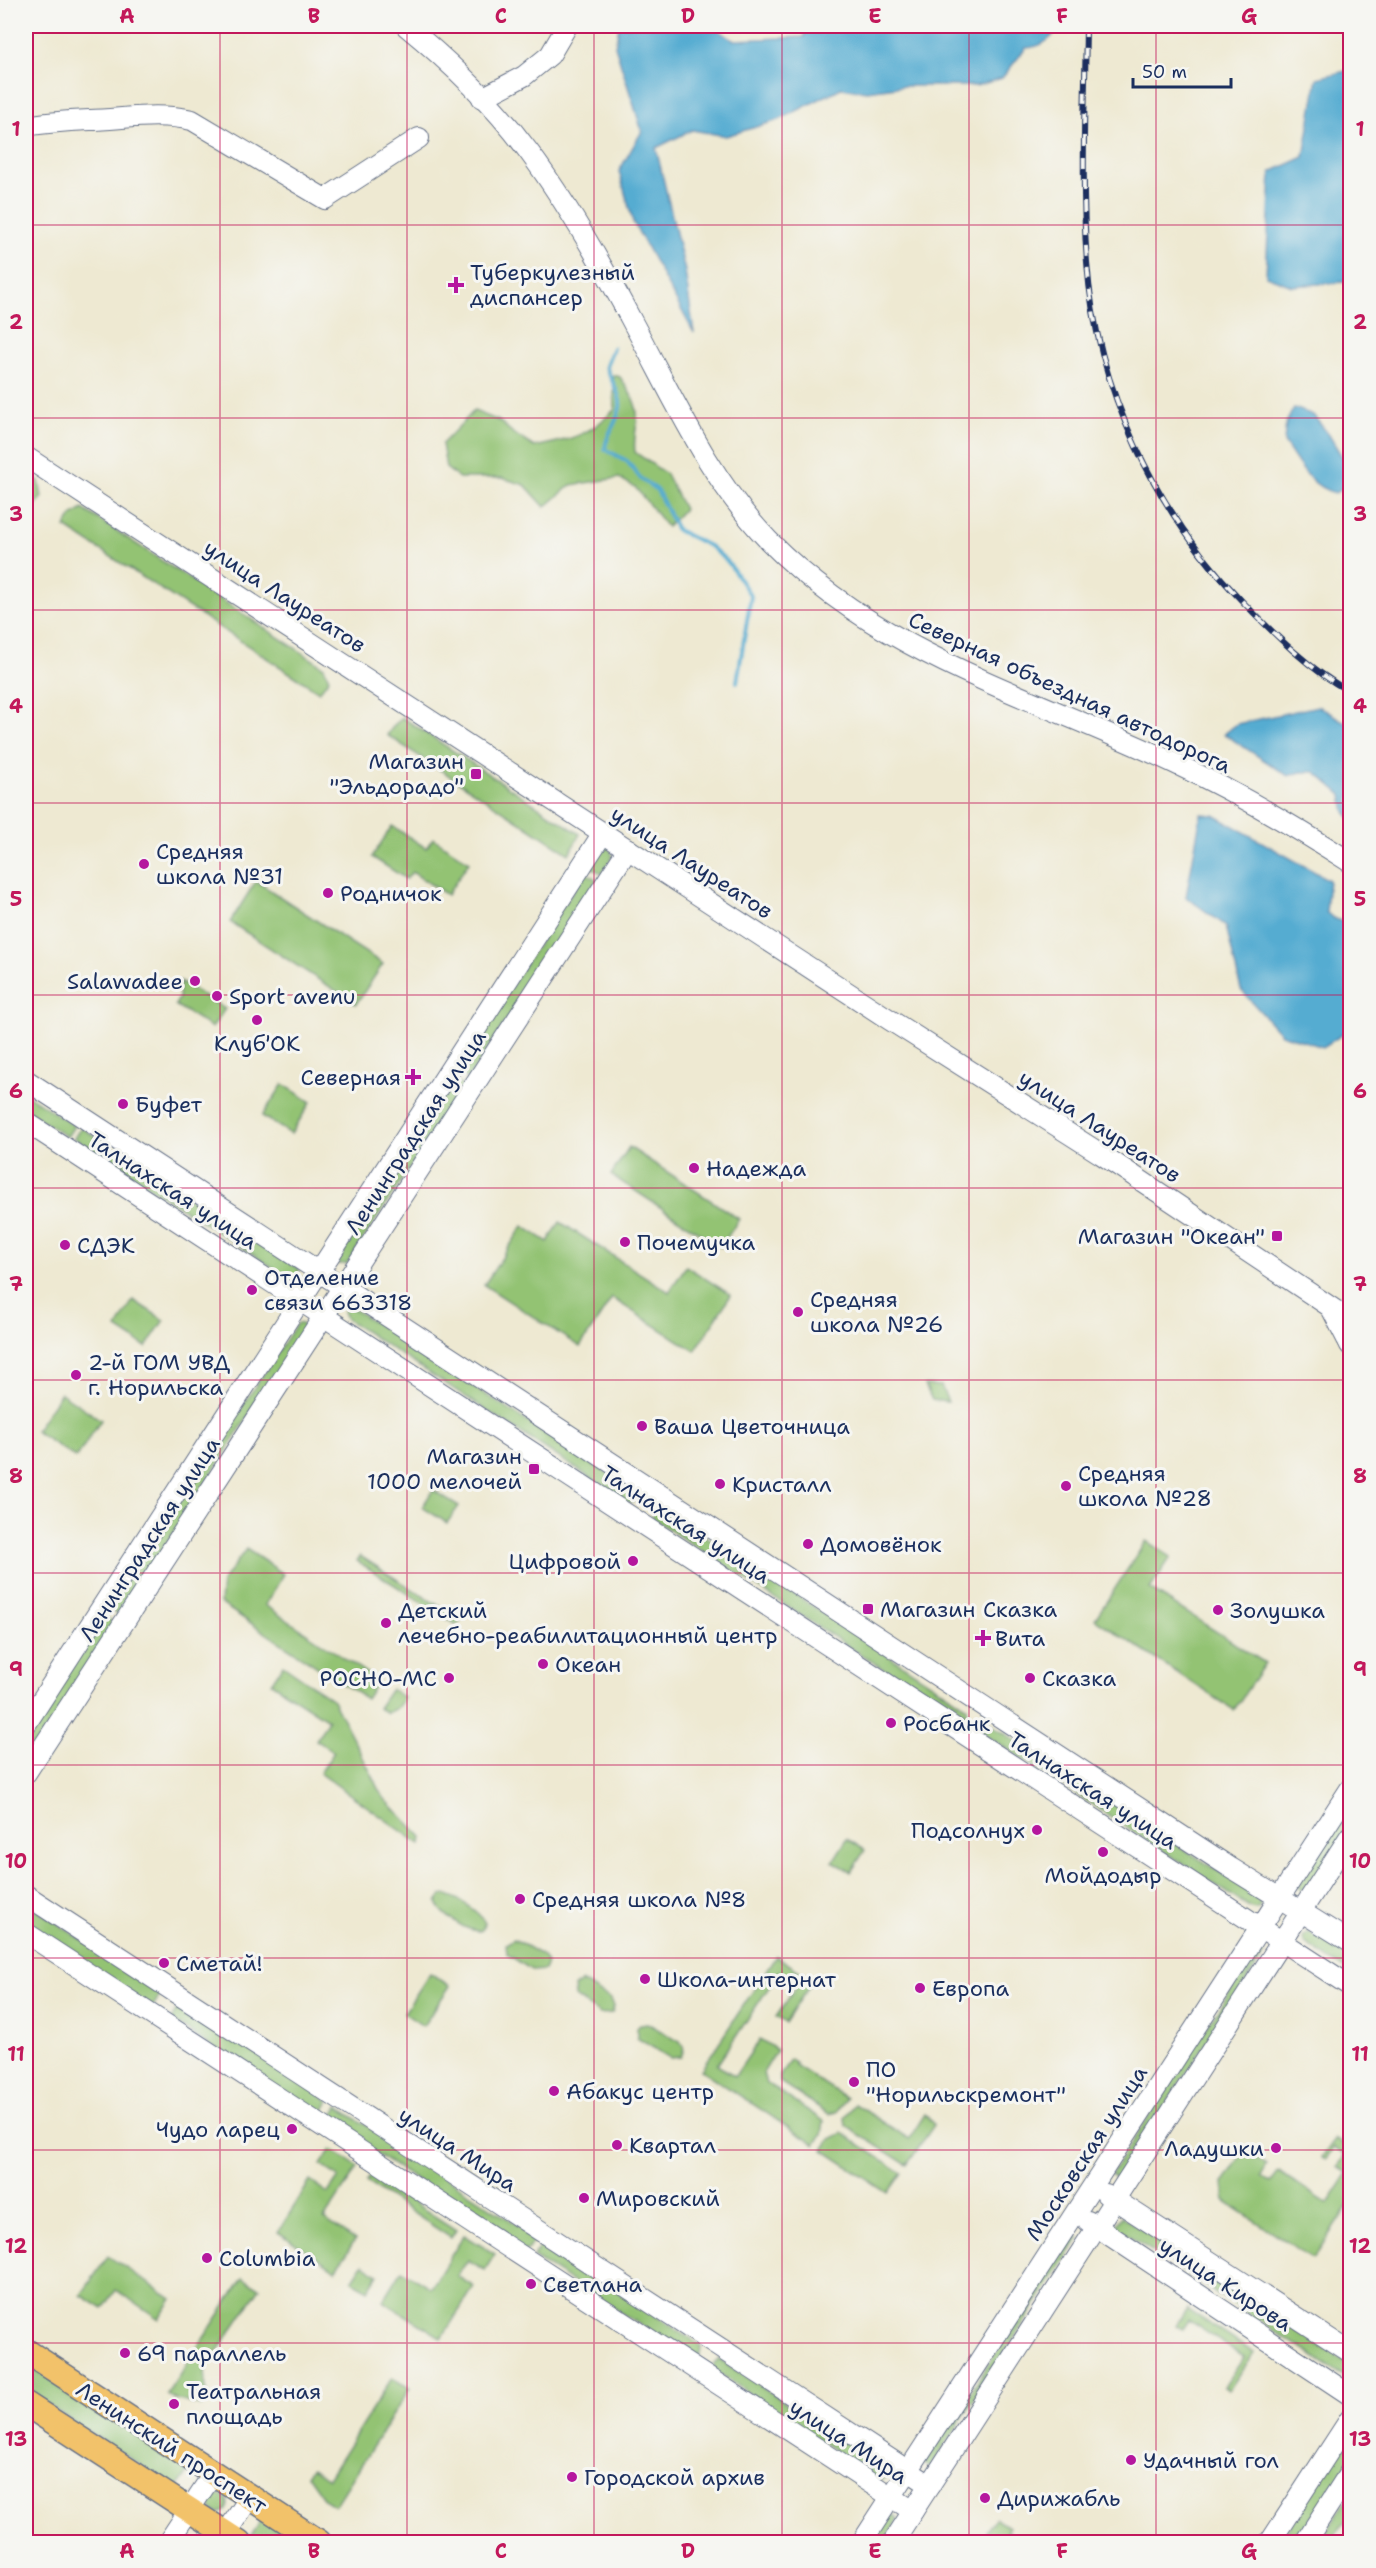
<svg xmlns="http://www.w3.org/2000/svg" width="1376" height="2568" font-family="'Shantell Sans',sans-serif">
<rect width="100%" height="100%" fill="#f6f6f2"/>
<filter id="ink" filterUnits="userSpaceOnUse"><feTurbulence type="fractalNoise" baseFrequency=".0167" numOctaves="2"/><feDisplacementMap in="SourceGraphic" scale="12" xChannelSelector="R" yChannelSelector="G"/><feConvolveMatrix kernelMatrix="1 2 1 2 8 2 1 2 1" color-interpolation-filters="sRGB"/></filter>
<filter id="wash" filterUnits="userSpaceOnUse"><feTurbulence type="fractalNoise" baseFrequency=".008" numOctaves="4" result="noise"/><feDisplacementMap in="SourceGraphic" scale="24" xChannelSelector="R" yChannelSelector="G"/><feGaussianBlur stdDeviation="1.35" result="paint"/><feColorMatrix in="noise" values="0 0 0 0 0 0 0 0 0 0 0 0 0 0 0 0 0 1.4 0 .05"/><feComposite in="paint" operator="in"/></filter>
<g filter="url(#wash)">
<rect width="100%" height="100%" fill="#eee9d2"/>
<g fill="#93c373" stroke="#577968" stroke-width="1.5">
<path d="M 613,375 L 620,377 C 627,388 638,403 637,417 C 637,430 633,438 635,452 L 666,474 L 684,509 L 667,527 L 635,487 L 619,478 L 571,485 L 545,507 L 525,485 L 502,478 L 459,478 L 446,468 L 442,444 L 474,411 L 499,421 L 514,434 L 534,447 C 570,440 589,436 615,409 Z"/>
<polygon points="26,472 39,481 42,497 34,507 26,502"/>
<polygon points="83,509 324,667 329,679 319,692 65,527 72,516"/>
<polygon points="403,718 580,834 569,854 387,735 395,724"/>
<polygon points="392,826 426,848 433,838 469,862 447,895 412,872 406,879 372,857"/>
<polygon points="605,847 610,849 613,856 602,874 590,866"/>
<polygon points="585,872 597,880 468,1079 456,1071"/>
<polygon points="256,881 383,964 356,1004 230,922"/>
<polygon points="180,981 225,1009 212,1028 175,1005 179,998"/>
<polygon points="451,1078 463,1086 347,1264 339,1264 337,1262"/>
<polygon points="283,1084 311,1102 291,1134 262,1116"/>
<polygon points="26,1094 74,1126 67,1137 26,1110"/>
<polygon points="81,1127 299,1269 299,1277 294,1280 289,1278 74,1138"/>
<polygon points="629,1147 739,1219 721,1247 611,1175"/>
<polygon points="560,1222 669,1292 686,1266 731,1295 695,1351 612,1298 580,1347 484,1285 523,1226 548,1242"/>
<polygon points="133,1300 164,1320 146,1347 117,1328"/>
<polygon points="349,1306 636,1492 636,1500 631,1503 626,1501 346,1319 343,1311"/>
<polygon points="297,1323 302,1324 305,1328 120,1616 108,1609"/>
<polygon points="925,1385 941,1386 948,1402 932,1400"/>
<polygon points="61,1393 101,1420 76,1458 35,1431"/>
<polygon points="433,1490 459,1506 447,1523 422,1507"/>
<polygon points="659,1506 967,1707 967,1715 962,1718 957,1717 653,1519 651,1511 654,1507"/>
<polygon points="1146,1541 1171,1557 1150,1589 1265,1663 1234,1710 1095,1619"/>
<polygon points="246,1549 284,1574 265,1605 378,1681 366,1699 220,1603 222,1582"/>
<polygon points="360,1556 461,1620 457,1625 357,1561"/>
<polygon points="103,1615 115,1624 26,1761 26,1734"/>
<polygon points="283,1665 333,1700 384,1798 422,1837 421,1845 320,1773 334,1752 316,1740 328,1720 271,1683"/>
<polygon points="391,1689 404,1698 397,1708 387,1713 378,1708"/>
<polygon points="987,1722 1260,1898 1260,1906 1256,1909 1251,1908 984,1734 981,1727"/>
<polygon points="1350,1802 1350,1828 1302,1893 1298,1887"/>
<polygon points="847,1839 865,1850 851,1872 833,1861"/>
<path d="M 442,1895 C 454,1894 480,1912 485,1923 L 482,1930 C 471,1935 439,1914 437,1902 Z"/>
<polygon points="26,1903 162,1992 152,2008 26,1925"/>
<polygon points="1309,1932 1350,1957 1350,1973 1304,1942 1303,1937"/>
<polygon points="514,1939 543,1956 547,1963 544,1970 533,1971 507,1954 506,1944"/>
<polygon points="1259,1947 1264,1954 1117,2179 1111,2174"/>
<polygon points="776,1956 813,1980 785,2023 776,2017 798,1984 779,1972 717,2065 735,2076 760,2039 777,2050 763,2073 766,2083 824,2121 822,2134 815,2145 701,2070"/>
<polygon points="430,1973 450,1986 423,2026 404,2013"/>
<polygon points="582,1982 611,1999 614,2006 612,2013 600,2014 575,1997 574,1987"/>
<polygon points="180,2004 329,2101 320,2117 171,2020"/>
<polygon points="647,2023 680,2042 684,2049 681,2057 670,2058 637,2038 637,2028 641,2024"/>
<polygon points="790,2059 796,2063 795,2065 846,2098 837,2112 829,2114 780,2082 780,2076"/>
<polygon points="855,2104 909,2139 925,2114 934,2125 907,2165 846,2126 845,2117"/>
<polygon points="338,2107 536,2237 526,2252 329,2123"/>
<polygon points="842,2133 902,2173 888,2193 823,2150 830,2139"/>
<polygon points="1335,2139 1350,2149 1350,2203 1313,2259 1225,2201 1223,2183 1245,2150 1267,2165 1261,2176 1271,2183 1279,2172 1328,2204 1348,2173 1338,2167 1345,2154 1334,2147 1326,2159 1322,2157"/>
<polygon points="331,2149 358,2167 324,2219 355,2240 336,2270 278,2232 310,2181 328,2193 339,2177 321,2165"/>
<polygon points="371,2175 456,2230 451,2238 366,2182"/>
<polygon points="1122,2216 1350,2365 1350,2380 1115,2227"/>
<polygon points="1072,2234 1079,2238 930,2468 924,2465"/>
<polygon points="464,2235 495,2254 485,2270 468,2260 457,2276 474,2287 442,2338 383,2301 402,2270 431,2288"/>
<polygon points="543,2241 701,2346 700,2354 692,2358 533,2257"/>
<polygon points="108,2256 172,2299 159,2319 116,2290 103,2309 81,2295"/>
<polygon points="363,2264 378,2274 368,2290 352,2281"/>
<polygon points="243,2278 260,2288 204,2371 207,2397 201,2406 175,2399 167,2394"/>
<polygon points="1187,2309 1254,2353 1229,2390 1224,2387 1244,2357 1188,2320 1182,2329 1176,2325"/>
<polygon points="719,2359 888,2469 887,2477 880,2481 713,2369 714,2363"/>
<polygon points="26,2363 190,2470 177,2489 26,2391"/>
<polygon points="392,2378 410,2388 335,2506 324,2499 307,2475 312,2468 328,2479"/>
<polygon points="1350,2434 1350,2460 1296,2542 1280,2542"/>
<polygon points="1350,2495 1350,2517 1328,2542 1320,2542"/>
<circle cx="219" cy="2504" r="9"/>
<polygon points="890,2514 898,2518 886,2542 869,2542"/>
<polygon points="263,2518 301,2542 258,2542 250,2537"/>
<polygon points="995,2518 1009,2526 1006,2531 1023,2542 979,2542"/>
</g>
<g fill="#54acd1" stroke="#386e98" stroke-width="1.5">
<path d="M 619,26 L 713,26 L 733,40 L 804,37 L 807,26 L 1059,26 C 1052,40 1042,47 1026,48 L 1002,78 L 976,86 L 904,86 L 867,91 L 841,88 L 779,120 L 726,136 L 692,130 L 656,148 L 685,271 L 694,333 L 633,222 L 619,171 L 642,131 L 615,46 Z"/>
<polygon points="1350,70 1350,286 1345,282 1292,286 1266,276 1271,172 1304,157 1317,78"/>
<path d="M 1294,408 L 1313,415 L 1329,435 L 1344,460 L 1347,486 L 1335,493 C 1309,486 1298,463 1284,442 L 1286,423 Z"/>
<polygon points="1318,706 1350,725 1350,818 1345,812 1342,795 1315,772 1301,772 1288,776 1224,734 1237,724"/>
<polygon points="1201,814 1214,815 1329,880 1326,912 1333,918 1350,924 1350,1025 1348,1031 1323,1047 1281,1034 1241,990 1226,926 1186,897"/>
</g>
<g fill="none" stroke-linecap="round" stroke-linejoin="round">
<path stroke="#54acd1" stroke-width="4" d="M 613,348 L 606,366 C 609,378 622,395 620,407 C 618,422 606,434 605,449 L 627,461 L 641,479 L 657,490 L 677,530 L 711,547 L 728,562 L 751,596 L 737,682"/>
</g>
</g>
<g filter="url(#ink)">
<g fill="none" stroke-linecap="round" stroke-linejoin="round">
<defs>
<g id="minor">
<path d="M 406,26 C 450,62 495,106 529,152 C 569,206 603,266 634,325 C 674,399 710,480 769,541 C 884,657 1031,695 1174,763 C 1234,791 1294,826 1350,862"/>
<polyline points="482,98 524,76 550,55 567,26"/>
<path d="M 26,126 C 48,122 68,121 90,120 C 124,119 158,112 192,120 L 325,199 L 419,138"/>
<polyline points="26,457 890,1020 1101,1154 1350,1320"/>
<polyline points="26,1080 1231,1868 1350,1942"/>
<polyline points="26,1122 1350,1986"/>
<polyline points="1331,1308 1350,1345"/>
<polyline points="26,1724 603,833"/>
<polyline points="26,1773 628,849"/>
<polyline points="26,1895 930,2485"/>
<polyline points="26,1933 913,2511"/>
<polyline points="1106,2194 1350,2352"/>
<polyline points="1088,2221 1350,2395"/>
<polyline points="168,2542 213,2474"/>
<polyline points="220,2542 250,2497"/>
<polyline points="862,2542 1350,1789"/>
<polyline points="893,2542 1350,1836"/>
<polyline points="1270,2542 1350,2419"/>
<polyline points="1305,2542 1350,2472"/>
</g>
<g id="major">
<polyline points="26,2351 319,2542"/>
<polyline points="26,2404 239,2542"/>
</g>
</defs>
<use href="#minor" stroke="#657087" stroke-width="22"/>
<use href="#major" stroke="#657087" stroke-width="27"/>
<use href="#minor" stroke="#fff" stroke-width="20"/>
<use href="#major" stroke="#f2c26a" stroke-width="24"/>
<defs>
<path id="rail" d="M 1086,26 C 1085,104 1081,184 1087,262 C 1096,388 1155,512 1243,602 C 1276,636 1309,669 1350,692"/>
</defs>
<use href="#rail" stroke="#1b2f5e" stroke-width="6"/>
<use href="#rail" stroke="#f6f6f2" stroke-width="4" stroke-dasharray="11" stroke-linecap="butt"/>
</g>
</g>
<path fill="none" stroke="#c2185b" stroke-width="1.5" stroke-opacity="0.55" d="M 220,26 L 220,2542M 407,26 L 407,2542M 594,26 L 594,2542M 782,26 L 782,2542M 969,26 L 969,2542M 1156,26 L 1156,2542M 26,225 L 1350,225M 26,418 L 1350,418M 26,610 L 1350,610M 26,803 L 1350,803M 26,995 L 1350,995M 26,1188 L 1350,1188M 26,1380 L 1350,1380M 26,1573 L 1350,1573M 26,1765 L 1350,1765M 26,1958 L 1350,1958M 26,2150 L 1350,2150M 26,2343 L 1350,2343"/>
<g fill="#b5179e" stroke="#f6f6f2" stroke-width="2">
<path d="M453 276h6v6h6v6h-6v6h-6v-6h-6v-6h6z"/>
<rect x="470" y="768" width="12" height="12" rx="3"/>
<circle cx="144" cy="864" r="6"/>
<circle cx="328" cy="893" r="6"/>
<circle cx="195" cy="981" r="6"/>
<circle cx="217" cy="996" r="6"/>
<circle cx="257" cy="1020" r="6"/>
<path d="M410 1068h6v6h6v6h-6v6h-6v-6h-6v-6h6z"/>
<circle cx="123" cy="1104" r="6"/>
<circle cx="694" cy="1168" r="6"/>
<rect x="1271" y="1230" width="12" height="12" rx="3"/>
<circle cx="625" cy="1242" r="6"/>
<circle cx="65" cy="1245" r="6"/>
<circle cx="252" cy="1290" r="6"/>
<circle cx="798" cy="1312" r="6"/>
<circle cx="76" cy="1375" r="6"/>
<circle cx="642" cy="1426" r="6"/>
<rect x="528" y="1463" width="12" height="12" rx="3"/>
<circle cx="720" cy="1484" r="6"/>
<circle cx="1066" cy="1486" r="6"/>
<circle cx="808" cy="1544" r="6"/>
<circle cx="633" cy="1561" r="6"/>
<rect x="862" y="1603" width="12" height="12" rx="3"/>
<circle cx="1218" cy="1610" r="6"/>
<circle cx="386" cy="1623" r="6"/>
<path d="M980 1629h6v6h6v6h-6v6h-6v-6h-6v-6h6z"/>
<circle cx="543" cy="1664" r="6"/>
<circle cx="449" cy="1678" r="6"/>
<circle cx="1030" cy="1678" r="6"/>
<circle cx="891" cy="1723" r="6"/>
<circle cx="1037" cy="1830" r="6"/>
<circle cx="1103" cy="1852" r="6"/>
<circle cx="520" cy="1899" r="6"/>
<circle cx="164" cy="1963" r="6"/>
<circle cx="645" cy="1979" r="6"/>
<circle cx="920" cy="1988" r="6"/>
<circle cx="854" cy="2082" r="6"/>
<circle cx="554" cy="2091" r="6"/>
<circle cx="292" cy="2129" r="6"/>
<circle cx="617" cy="2145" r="6"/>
<circle cx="1276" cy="2148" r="6"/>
<circle cx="584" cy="2198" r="6"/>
<circle cx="207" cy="2258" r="6"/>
<circle cx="531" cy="2284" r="6"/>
<circle cx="125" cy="2353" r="6"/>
<circle cx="174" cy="2404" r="6"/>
<circle cx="1131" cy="2460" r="6"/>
<circle cx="572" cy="2477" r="6"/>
<circle cx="985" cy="2498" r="6"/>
</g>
<g text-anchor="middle" stroke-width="6" stroke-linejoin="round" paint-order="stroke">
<g font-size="22" fill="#1b2f5e" stroke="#f6f6f2" text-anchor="start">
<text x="470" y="280">Туберкулезный<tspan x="470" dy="25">диспансер</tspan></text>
<text x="464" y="769" text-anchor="end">Магазин<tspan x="464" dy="25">"Эльдорадо"</tspan></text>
<text x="156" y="859">Средняя<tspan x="156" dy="25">школа №31</tspan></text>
<text x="340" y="901">Родничок</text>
<text x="183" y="989" text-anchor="end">Salawadee</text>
<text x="229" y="1004">Sport avenu</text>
<text x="257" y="1051" text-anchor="middle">Клуб'ОК</text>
<text x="401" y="1085" text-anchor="end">Северная</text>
<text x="135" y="1112">Буфет</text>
<text x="706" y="1176">Надежда</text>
<text x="1265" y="1244" text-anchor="end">Магазин "Океан"</text>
<text x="637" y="1250">Почемучка</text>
<text x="77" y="1253">СДЭК</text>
<text x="264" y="1285">Отделение<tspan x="264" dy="25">связи 663318</tspan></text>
<text x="810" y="1307">Средняя<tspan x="810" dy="25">школа №26</tspan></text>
<text x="88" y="1370">2-й ГОМ УВД<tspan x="88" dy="25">г. Норильска</tspan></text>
<text x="654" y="1434">Ваша Цветочница</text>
<text x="522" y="1464" text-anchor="end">Магазин<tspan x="522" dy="25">1000 мелочей</tspan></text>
<text x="1078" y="1481">Средняя<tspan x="1078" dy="25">школа №28</tspan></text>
<text x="732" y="1492">Кристалл</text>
<text x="820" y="1552">Домовёнок</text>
<text x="621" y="1569" text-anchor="end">Цифровой</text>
<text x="880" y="1617">Магазин Сказка</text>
<text x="398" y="1618">Детский<tspan x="398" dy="25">лечебно-реабилитационный центр</tspan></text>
<text x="1230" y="1618">Золушка</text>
<text x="995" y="1646">Вита</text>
<text x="555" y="1672">Океан</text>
<text x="437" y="1686" text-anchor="end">РОСНО-МС</text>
<text x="1042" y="1686">Сказка</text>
<text x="903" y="1731">Росбанк</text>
<text x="1025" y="1838" text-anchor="end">Подсолнух</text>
<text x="1103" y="1883" text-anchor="middle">Мойдодыр</text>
<text x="532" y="1907">Средняя школа №8</text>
<text x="176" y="1971">Сметай!</text>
<text x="657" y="1987">Школа-интернат</text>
<text x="932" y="1996">Европа</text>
<text x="866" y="2077">ПО<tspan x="866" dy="25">"Норильскремонт"</tspan></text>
<text x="566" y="2099">Абакус центр</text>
<text x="280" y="2137" text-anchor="end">Чудо ларец</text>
<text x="629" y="2153">Квартал</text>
<text x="1264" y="2156" text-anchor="end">Ладушки</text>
<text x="596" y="2206">Мировский</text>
<text x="219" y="2266">Columbia</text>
<text x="543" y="2292">Светлана</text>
<text x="137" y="2361">69 параллель</text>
<text x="186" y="2399">Театральная<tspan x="186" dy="25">площадь</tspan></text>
<text x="1143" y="2468">Удачный гол</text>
<text x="584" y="2485">Городской архив</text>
<text x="997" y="2506">Дирижабль</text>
</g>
<g font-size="22" fill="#1b2f5e" stroke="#f6f6f2">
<text transform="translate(285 596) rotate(33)" y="8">улица Лауреатов</text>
<text transform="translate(1070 692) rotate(25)" y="8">Северная объездная автодорога</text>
<text transform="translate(692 862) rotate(33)" y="8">улица Лауреатов</text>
<text transform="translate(1100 1126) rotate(33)" y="8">улица Лауреатов</text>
<text transform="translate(415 1132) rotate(-57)" y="8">Ленинградская улица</text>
<text transform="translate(173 1190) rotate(33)" y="8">Талнахская улица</text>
<text transform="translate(686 1524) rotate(33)" y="8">Талнахская улица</text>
<text transform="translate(149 1539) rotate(-57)" y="8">Ленинградская улица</text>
<text transform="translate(1093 1790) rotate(33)" y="8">Талнахская улица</text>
<text transform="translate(458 2149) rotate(33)" y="8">улица Мира</text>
<text transform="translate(1086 2153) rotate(-57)" y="8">Московская улица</text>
<text transform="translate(1226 2284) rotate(33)" y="8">улица Кирова</text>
<text transform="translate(849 2441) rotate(33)" y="8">улица Мира</text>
<text transform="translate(172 2447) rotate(33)" y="8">Ленинский проспект</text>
</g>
</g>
<rect width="1376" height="2568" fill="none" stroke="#f6f6f2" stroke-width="66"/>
<path d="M1133 78v9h98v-9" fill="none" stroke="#1b2f5e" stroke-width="3"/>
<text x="1142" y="78" font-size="18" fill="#1b2f5e" stroke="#f6f6f2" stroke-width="4.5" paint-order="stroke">50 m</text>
<rect x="33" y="33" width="1310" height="2502" fill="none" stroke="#c2185b" stroke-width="2"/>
<g font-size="20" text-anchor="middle" font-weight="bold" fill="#c2185b">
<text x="127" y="23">A</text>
<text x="314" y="23">B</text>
<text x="501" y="23">C</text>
<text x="688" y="23">D</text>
<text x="875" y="23">E</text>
<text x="1062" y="23">F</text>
<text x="1249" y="23">G</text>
<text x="16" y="136">1</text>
<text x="1360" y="136">1</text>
<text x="16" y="329">2</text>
<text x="1360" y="329">2</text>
<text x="16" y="521">3</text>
<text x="1360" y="521">3</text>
<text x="16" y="713">4</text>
<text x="1360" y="713">4</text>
<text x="16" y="906">5</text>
<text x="1360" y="906">5</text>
<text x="16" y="1098">6</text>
<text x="1360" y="1098">6</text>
<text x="16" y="1291">7</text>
<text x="1360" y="1291">7</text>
<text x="16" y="1483">8</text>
<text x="1360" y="1483">8</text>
<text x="16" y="1676">9</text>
<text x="1360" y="1676">9</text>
<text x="16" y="1868">10</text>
<text x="1360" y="1868">10</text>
<text x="16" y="2061">11</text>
<text x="1360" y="2061">11</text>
<text x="16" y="2253">12</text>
<text x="1360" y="2253">12</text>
<text x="16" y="2446">13</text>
<text x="1360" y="2446">13</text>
<text x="127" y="2558">A</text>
<text x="314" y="2558">B</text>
<text x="501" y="2558">C</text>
<text x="688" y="2558">D</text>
<text x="875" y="2558">E</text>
<text x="1062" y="2558">F</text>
<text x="1249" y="2558">G</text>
</g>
</svg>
